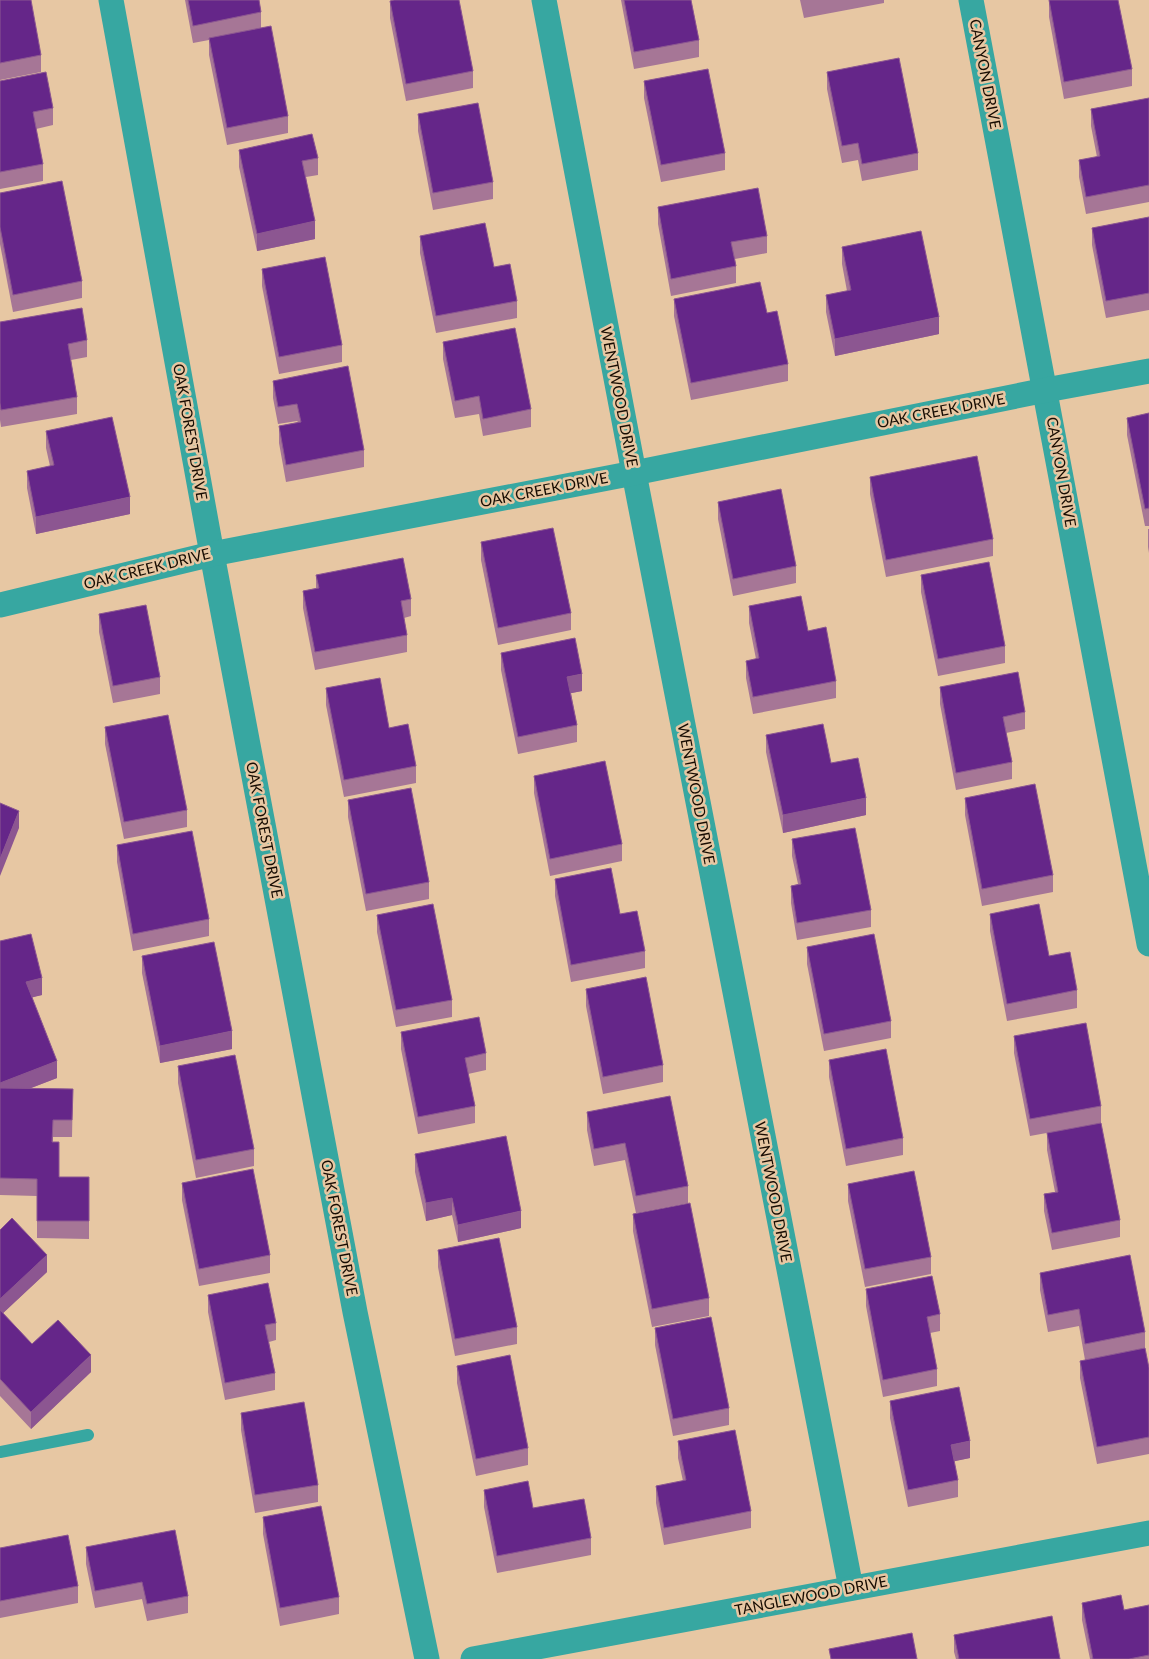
<svg xmlns="http://www.w3.org/2000/svg" width="1149" height="1659" font-family="Lato,sans-serif">
<rect width="100%" height="100%" fill="#e7c7a3"/>
<g fill="none" stroke-linecap="round" stroke-linejoin="round">
<polyline stroke="#37a7a1" stroke-width="12" points="0,1452 88,1435"/>
<g stroke="#37a7a1" stroke-width="25">
<polyline points="111,0 212,554 355,1312 427,1659"/>
<polyline points="544,0 634,473 851,1588"/>
<polyline points="971,0 1149,944"/>
<polyline points="0,605 212,554 634,473 1046,390 1149,371"/>
<polyline points="473,1659 1149,1533"/>
</g>
</g>
<g fill="#a67696">
<polygon points="0,0 41,55 41,72 0,80"/>
<polygon points="185,0 259,0 261,12 261,28 288,116 288,133 227,145 209,55 209,40 193,43"/>
<polygon points="621,0 691,0 699,40 699,57 634,69"/>
<polygon points="800,0 884,0 884,3 804,18"/>
<polygon points="1049,0 1132,69 1132,86 1064,99 1049,17"/>
<polygon points="390,1 473,71 473,88 406,101 390,18"/>
<polygon points="827,72 918,153 918,170 862,181 858,160 842,163 827,89"/>
<polygon points="0,81 53,108 53,125 36,129 43,164 43,181 0,189"/>
<polygon points="644,81 725,153 725,170 661,182 644,98"/>
<polygon points="1149,98 1149,202 1086,214 1079,177 1079,160 1097,157 1091,126 1091,109"/>
<polygon points="418,114 493,182 493,199 433,210 418,131"/>
<polygon points="239,150 318,158 318,175 306,177 315,239 257,251 239,167"/>
<polygon points="0,193 82,281 82,298 13,312 0,244"/>
<polygon points="658,207 767,236 767,253 735,259 736,266 736,283 671,296 658,224"/>
<polygon points="1149,217 1149,310 1106,318 1092,245 1092,228"/>
<polygon points="420,236 517,301 517,318 436,333 420,253"/>
<polygon points="842,247 939,334 835,356 826,312 826,295 847,291 842,264"/>
<polygon points="262,269 342,345 342,362 279,374 262,286"/>
<polygon points="674,299 767,313 788,364 788,381 691,400 674,316"/>
<polygon points="0,322 87,340 87,357 71,360 77,397 77,414 1,427 0,420"/>
<polygon points="443,342 531,409 531,427 483,436 479,414 455,418 443,359"/>
<polygon points="273,381 364,450 364,467 286,482 279,443 279,426 298,422 297,421 278,424 273,398"/>
<polygon points="1149,413 1149,526 1145,526 1127,435 1127,418"/>
<polygon points="46,431 130,514 36,534 27,488 27,471 50,466 46,448"/>
<polygon points="870,477 993,539 993,556 886,577 870,494"/>
<polygon points="718,502 796,566 796,583 733,596 718,519"/>
<polygon points="1148,529 1149,529 1149,553 1148,547"/>
<polygon points="481,542 571,613 571,630 498,645 481,560"/>
<polygon points="316,575 411,599 411,616 404,618 407,635 407,652 315,670 303,608 303,591 316,588"/>
<polygon points="921,575 1005,646 1005,663 938,676 921,592"/>
<polygon points="749,606 808,631 836,681 836,698 753,714 746,678 746,661 756,659 749,623"/>
<polygon points="99,614 160,677 160,694 113,703 99,632"/>
<polygon points="501,653 582,691 571,693 577,725 577,742 518,754 501,670"/>
<polygon points="940,687 1025,712 1025,729 1006,733 1012,762 1012,779 956,790 940,704"/>
<polygon points="326,688 389,728 416,766 416,783 344,797 326,705"/>
<polygon points="105,727 187,810 187,827 124,839 105,744"/>
<polygon points="766,735 831,763 866,815 783,833 766,752"/>
<polygon points="534,776 622,844 622,861 550,876 534,793"/>
<polygon points="965,798 1053,875 1053,892 982,906 965,815"/>
<polygon points="348,800 429,882 429,899 366,911 348,817"/>
<polygon points="792,839 871,910 871,927 797,940 791,903 791,886 798,884 792,856"/>
<polygon points="117,845 209,919 209,936 133,951 117,862"/>
<polygon points="555,879 620,914 645,951 645,968 571,982 555,896"/>
<polygon points="990,914 1049,956 1077,990 1077,1008 1007,1021 990,931"/>
<polygon points="377,915 452,1000 452,1017 396,1027 377,932"/>
<polygon points="0,941 42,995 32,997 57,1078 31,1088 73,1089 72,1137 53,1137 53,1142 59,1177 89,1177 89,1239 37,1238 37,1196 0,1195"/>
<polygon points="807,947 891,1021 891,1038 824,1051 807,964"/>
<polygon points="142,956 232,1049 160,1063 142,973"/>
<polygon points="586,989 663,1065 663,1082 603,1094 586,1006"/>
<polygon points="401,1032 486,1053 486,1070 468,1074 475,1106 475,1123 418,1134 401,1049"/>
<polygon points="1014,1036 1101,1106 1101,1123 1120,1220 1120,1237 1052,1250 1044,1211 1044,1194 1055,1192 1047,1150 1047,1133 1074,1128 1030,1136 1014,1053"/>
<polygon points="829,1060 903,1138 903,1155 846,1166 829,1077"/>
<polygon points="178,1066 254,1149 254,1166 196,1178 178,1083"/>
<polygon points="587,1112 688,1186 688,1203 636,1213 625,1160 594,1166 587,1130"/>
<polygon points="415,1154 521,1228 458,1242 452,1215 426,1221 415,1172"/>
<polygon points="182,1183 270,1255 270,1273 199,1286 182,1200"/>
<polygon points="848,1184 931,1257 931,1274 865,1287 848,1201"/>
<polygon points="633,1214 709,1298 709,1316 652,1327 633,1231"/>
<polygon points="0,1230 47,1272 3,1313 32,1344 91,1372 31,1429 0,1396"/>
<polygon points="438,1250 517,1327 517,1344 455,1356 438,1267"/>
<polygon points="1040,1273 1145,1332 1145,1348 1149,1368 1149,1454 1097,1464 1080,1378 1080,1361 1085,1360 1079,1326 1048,1332 1040,1290"/>
<polygon points="866,1289 940,1314 940,1331 930,1333 937,1369 937,1386 883,1397 866,1306"/>
<polygon points="208,1295 276,1323 276,1340 269,1342 275,1373 275,1390 225,1400 208,1312"/>
<polygon points="655,1328 729,1408 729,1425 673,1436 655,1345"/>
<polygon points="457,1366 528,1448 528,1465 476,1476 457,1383"/>
<polygon points="890,1401 970,1458 954,1461 958,1480 958,1497 908,1507 890,1418"/>
<polygon points="241,1413 318,1485 318,1502 255,1513 241,1430"/>
<polygon points="678,1441 751,1511 751,1528 664,1545 656,1503 656,1486 683,1481 678,1458"/>
<polygon points="484,1490 533,1508 591,1538 591,1555 497,1573 484,1507"/>
<polygon points="263,1517 339,1597 339,1614 280,1626 263,1534"/>
<polygon points="86,1547 188,1596 188,1613 147,1621 142,1599 95,1608 86,1564"/>
<polygon points="0,1548 78,1586 78,1603 0,1618"/>
<polygon points="1082,1603 1124,1610 1149,1605 1149,1659 1090,1659 1082,1620"/>
<polygon points="954,1635 1060,1659 956,1659 954,1652"/>
</g>
<g fill="#8c5691">
<polygon points="315,221 315,239 257,251 257,234"/>
<polygon points="939,317 939,334 835,356 835,339"/>
<polygon points="130,497 130,514 36,534 36,517"/>
<polygon points="582,674 582,691 567,694 567,677"/>
<polygon points="866,798 866,815 783,833 783,815"/>
<polygon points="19,811 19,828 0,876 0,859"/>
<polygon points="42,978 42,995 26,999 26,982"/>
<polygon points="232,1031 232,1049 160,1063 160,1046"/>
<polygon points="57,1061 57,1078 0,1100 0,1083"/>
<polygon points="452,1198 452,1215 426,1221 426,1203"/>
<polygon points="521,1211 521,1228 458,1242 458,1225"/>
<polygon points="47,1255 47,1272 0,1316 0,1299"/>
<polygon points="91,1355 91,1372 31,1429 31,1412"/>
<polygon points="970,1441 970,1458 951,1462 951,1445"/>
</g>
<g fill="#652689" stroke="#8c5691">
<polygon points="0,0 31,0 41,55 0,63"/>
<polygon points="188,0 259,0 261,12 193,26"/>
<polygon points="394,0 459,0 473,71 406,84 390,1"/>
<polygon points="624,0 691,0 699,40 634,52"/>
<polygon points="1049,0 1118,0 1132,69 1064,82"/>
<polygon points="271,26 288,116 227,128 209,38"/>
<polygon points="899,58 918,153 862,164 858,143 842,146 827,72"/>
<polygon points="708,69 725,153 661,165 644,81"/>
<polygon points="46,72 53,108 33,112 43,164 0,172 0,81"/>
<polygon points="1149,98 1149,185 1086,197 1079,160 1100,156 1091,109"/>
<polygon points="478,103 493,182 433,193 418,114"/>
<polygon points="312,134 318,158 302,161 315,221 257,234 239,150"/>
<polygon points="62,181 82,281 13,295 0,227 0,193"/>
<polygon points="758,188 767,236 731,242 736,266 671,279 658,207"/>
<polygon points="1149,217 1149,293 1106,301 1092,228"/>
<polygon points="485,223 494,267 510,264 517,301 436,316 420,236"/>
<polygon points="921,231 939,317 835,339 826,295 851,290 842,247"/>
<polygon points="325,257 342,345 279,357 262,269"/>
<polygon points="760,282 767,313 777,311 788,364 691,383 674,299"/>
<polygon points="82,308 87,340 68,344 77,397 1,410 0,403 0,322"/>
<polygon points="515,328 531,409 483,419 479,396 455,401 443,342"/>
<polygon points="348,366 364,450 286,465 279,426 301,422 297,404 278,407 273,381"/>
<polygon points="1149,413 1149,508 1145,509 1127,418"/>
<polygon points="112,417 130,497 36,517 27,471 54,465 46,431"/>
<polygon points="977,456 993,539 886,560 870,477"/>
<polygon points="781,489 796,566 733,579 718,502"/>
<polygon points="553,528 571,613 498,628 481,542"/>
<polygon points="403,558 411,599 401,601 407,635 315,652 303,591 319,588 316,575"/>
<polygon points="989,562 1005,646 938,659 921,575"/>
<polygon points="801,596 808,631 826,627 836,681 753,697 746,661 759,658 749,606"/>
<polygon points="146,605 160,677 113,686 99,614"/>
<polygon points="575,638 582,674 567,677 577,725 518,737 501,653"/>
<polygon points="1018,672 1025,712 1003,717 1012,762 956,773 940,687"/>
<polygon points="380,678 389,728 408,724 416,766 344,780 326,688"/>
<polygon points="168,715 187,810 124,822 105,727"/>
<polygon points="823,724 831,763 858,758 866,798 783,815 766,735"/>
<polygon points="605,761 622,844 550,859 534,776"/>
<polygon points="1035,784 1053,875 982,889 965,798"/>
<polygon points="411,788 429,882 366,894 348,800"/>
<polygon points="0,803 19,811 0,859"/>
<polygon points="855,828 871,910 797,923 791,886 801,884 792,839"/>
<polygon points="192,831 209,919 133,934 117,845"/>
<polygon points="611,868 620,914 637,911 645,951 571,965 555,879"/>
<polygon points="433,904 452,1000 396,1010 377,915"/>
<polygon points="1039,904 1049,956 1070,952 1077,990 1007,1004 990,914"/>
<polygon points="31,934 42,978 26,982 57,1061 0,1083 0,941"/>
<polygon points="874,934 891,1021 824,1034 807,947"/>
<polygon points="214,942 232,1031 160,1046 142,956"/>
<polygon points="646,977 663,1065 603,1077 586,989"/>
<polygon points="479,1017 486,1053 465,1058 475,1106 418,1117 401,1032"/>
<polygon points="1086,1023 1101,1106 1030,1119 1014,1036"/>
<polygon points="886,1049 903,1138 846,1149 829,1060"/>
<polygon points="235,1055 254,1149 196,1160 178,1066"/>
<polygon points="0,1088 73,1089 72,1120 53,1120 52,1142 59,1142 59,1177 89,1177 89,1221 37,1221 37,1179 0,1178"/>
<polygon points="670,1096 688,1186 636,1196 625,1143 594,1149 587,1112"/>
<polygon points="1101,1123 1120,1220 1052,1233 1044,1194 1058,1192 1047,1133"/>
<polygon points="506,1136 521,1211 458,1225 452,1198 426,1203 415,1154"/>
<polygon points="253,1169 270,1255 199,1269 182,1183"/>
<polygon points="914,1171 931,1257 865,1269 848,1184"/>
<polygon points="690,1203 709,1298 652,1309 633,1214"/>
<polygon points="12,1218 47,1255 0,1299 0,1230"/>
<polygon points="499,1238 517,1327 455,1339 438,1250"/>
<polygon points="1130,1255 1145,1332 1085,1344 1079,1309 1048,1315 1040,1273"/>
<polygon points="932,1276 940,1314 927,1317 937,1369 883,1380 866,1289"/>
<polygon points="268,1283 276,1323 265,1325 275,1373 225,1383 208,1295"/>
<polygon points="0,1310 32,1344 58,1320 91,1355 31,1412 0,1379"/>
<polygon points="711,1317 729,1408 673,1419 655,1328"/>
<polygon points="1145,1348 1149,1368 1149,1437 1097,1447 1080,1361"/>
<polygon points="510,1355 528,1448 476,1459 457,1366"/>
<polygon points="959,1387 970,1441 951,1445 958,1480 908,1490 890,1401"/>
<polygon points="304,1402 318,1485 255,1495 241,1413"/>
<polygon points="735,1430 751,1511 664,1528 656,1486 686,1480 678,1441"/>
<polygon points="528,1481 533,1508 584,1499 591,1538 497,1556 484,1490"/>
<polygon points="321,1506 339,1597 280,1608 263,1517"/>
<polygon points="175,1530 188,1596 147,1604 142,1582 95,1591 86,1547"/>
<polygon points="68,1535 78,1586 0,1601 0,1548"/>
<polygon points="1121,1595 1124,1610 1149,1605 1149,1655 1129,1659 1093,1659 1082,1603"/>
<polygon points="1052,1616 1060,1659 959,1659 954,1635"/>
<polygon points="912,1633 917,1659 831,1659 829,1649"/>
</g>
<g text-anchor="middle" stroke-width="5" stroke-linejoin="round" paint-order="stroke">
<g font-size="15" fill="#170c02" stroke="#e7c7a3">
<text transform="translate(985 74) rotate(79)" y="5">CANYON DRIVE</text>
<text transform="translate(619 397) rotate(79)" y="5">WENTWOOD DRIVE</text>
<text transform="translate(941 411) rotate(-11)" y="5">OAK CREEK DRIVE</text>
<text transform="translate(190 432) rotate(80)" y="5">OAK FOREST DRIVE</text>
<text transform="translate(1061 472) rotate(80)" y="5">CANYON DRIVE</text>
<text transform="translate(544 490) rotate(-11)" y="5">OAK CREEK DRIVE</text>
<text transform="translate(147 569) rotate(-14)" y="5">OAK CREEK DRIVE</text>
<text transform="translate(696 794) rotate(79)" y="5">WENTWOOD DRIVE</text>
<text transform="translate(264 830) rotate(79)" y="5">OAK FOREST DRIVE</text>
<text transform="translate(773 1192) rotate(79)" y="5">WENTWOOD DRIVE</text>
<text transform="translate(339 1228) rotate(79)" y="5">OAK FOREST DRIVE</text>
<text transform="translate(811 1596) rotate(-11)" y="5">TANGLEWOOD DRIVE</text>
</g>
</g>
</svg>
